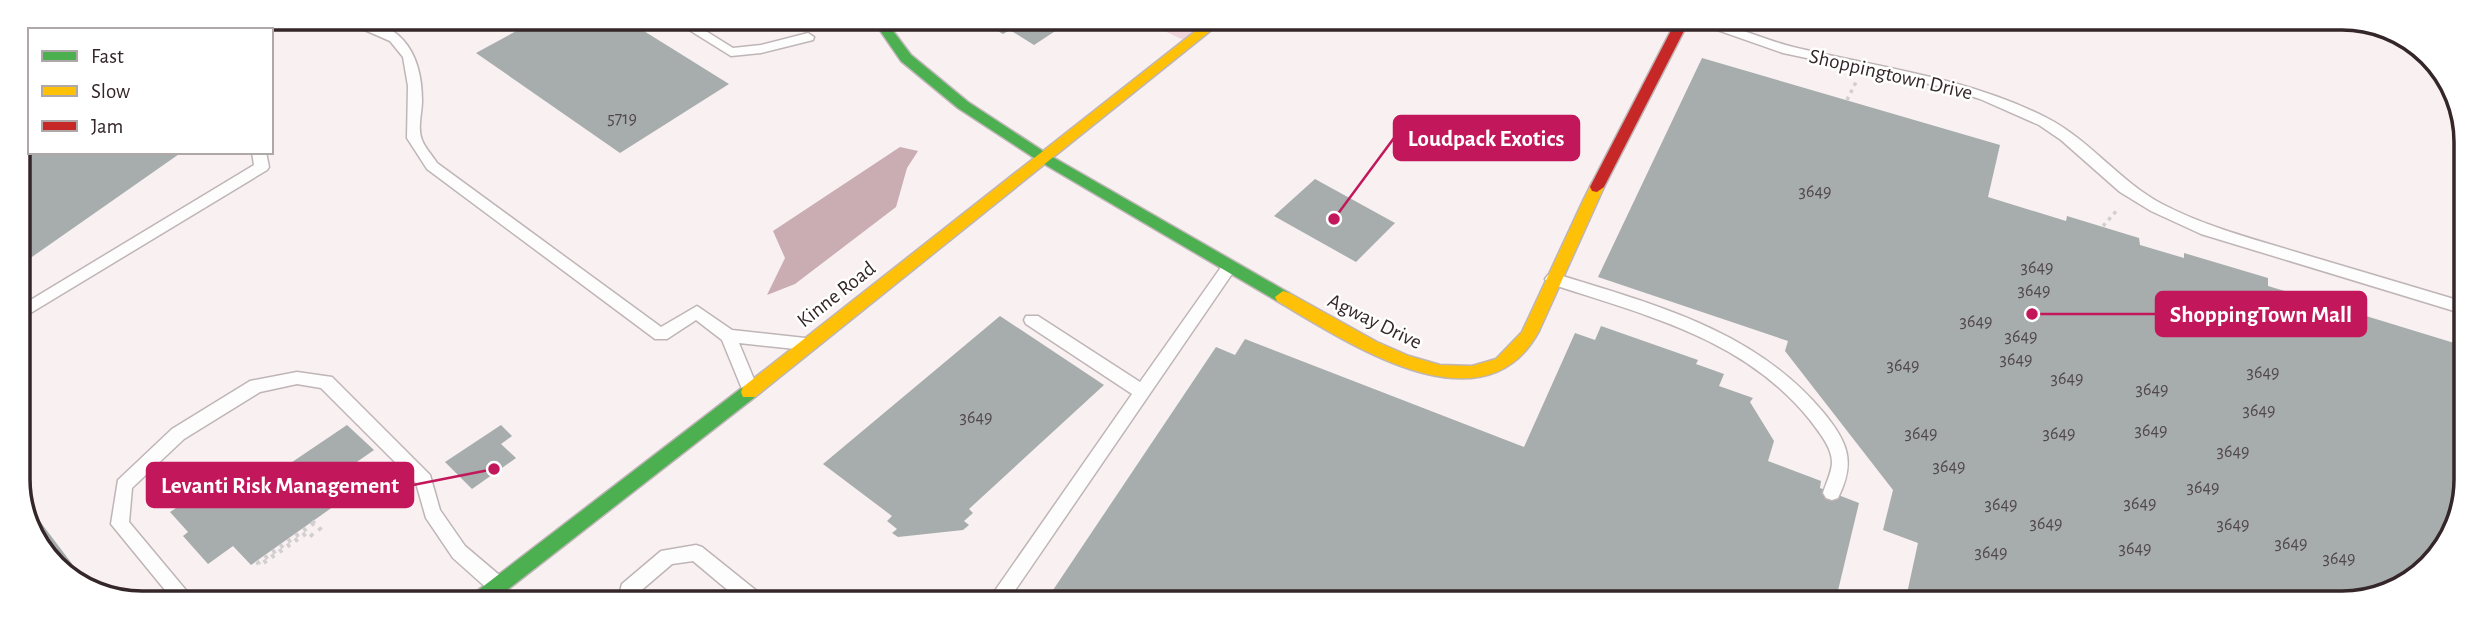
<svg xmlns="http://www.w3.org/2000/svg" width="2484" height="621" font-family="'Alegreya Sans',sans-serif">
<rect width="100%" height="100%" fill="#f8f0f1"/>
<polygon fill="#f0d5db" points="1139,19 1219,19 1190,43"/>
<polygon fill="#caacb3" points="900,147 918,151 907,168 896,207 795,284 767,295 785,258 773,231"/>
<g fill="#a7acac">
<polygon points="540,18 623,18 729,84 620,153 476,53"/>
<polygon points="989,18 1057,19 1066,24 1034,45 1010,30 1003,34 987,25 994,21"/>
<polygon points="1702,58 2000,145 1988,197 2066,221 2067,216 2139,238 2140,245 2184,258 2184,253 2268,278 2268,286 2464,346 2464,504 2424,573 2350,603 1919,603 1906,598 1918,543 1883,530 1893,490 1785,351 1788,341 1598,277"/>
<polygon points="30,108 30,152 182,152 19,266 18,134"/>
<polygon points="1315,179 1395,223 1356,262 1274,216"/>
<polygon points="1000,316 1104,385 969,509 973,513 964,521 969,525 963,530 898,537 892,533 897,529 887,521 892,516 823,464"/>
<polygon points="1601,326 1698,360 1696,364 1724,374 1719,386 1753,398 1750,402 1774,441 1768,461 1821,481 1820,488 1859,503 1835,603 1045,602 1216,347 1235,355 1245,339 1524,447 1575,333 1595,340"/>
<polygon points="347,425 374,450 351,466 368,482 251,565 233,546 208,564 183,536 188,532 170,512 202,491 216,506 257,479 261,483"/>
<polygon points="501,425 512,436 501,444 516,458 472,489 445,462"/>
<polygon points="20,495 88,585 54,567 20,504"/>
</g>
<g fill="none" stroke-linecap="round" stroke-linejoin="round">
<defs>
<g id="lane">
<path d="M 343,18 C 398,18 422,49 422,101 C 422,113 417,128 422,140 C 425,148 432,155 437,163 L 661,327 L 697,306 L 732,330 L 805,338 L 811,340 L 813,344 L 811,348 L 805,350 L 739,343 L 758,389 L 756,394 L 744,394 L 742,389 L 722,340 L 696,320 L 667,339 L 655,339 L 427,169 L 407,138 L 408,86 L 403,57 L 390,41 L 344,21 Z"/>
<polygon points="670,18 685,18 733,48 761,45 808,33 814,37 813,40 761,53 731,56"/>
<path d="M 1686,19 C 1723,19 1757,38 1793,47 C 1879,68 1967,77 2047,118 C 2090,140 2119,181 2162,204 C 2204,226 2250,238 2296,252 C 2352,269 2408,285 2464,302 L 2464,314 L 2201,234 L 2151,211 L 2120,192 L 2061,140 L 2039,125 L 1980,99 L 1943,87 L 1783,53 Z"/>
<polygon points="95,27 100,27 101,30 90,30"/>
<polygon points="252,152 266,152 269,167 267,170 19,320 19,307 254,165"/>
<polygon points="1229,261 1237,267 1234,271 1007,602 987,602 1132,394 1026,324 1024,320 1026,316 1038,316 1140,382 1224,263"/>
<path d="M 1553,273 C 1652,304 1754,329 1823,412 C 1848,442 1856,462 1838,498 L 1832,500 L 1826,498 L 1823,493 C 1826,483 1832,472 1832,462 C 1832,447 1818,431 1810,420 C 1743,337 1644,315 1548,283 L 1545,279 L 1548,275 Z"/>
<polygon points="297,372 332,377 430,475 440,510 465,546 504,579 506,585 504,591 497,593 490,591 453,558 426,518 416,483 321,388 297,384 260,392 184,439 132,488 129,522 195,601 174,601 111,524 118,480 172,429 250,381"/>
<polygon points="696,545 702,547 763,596 765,602 742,602 693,561 672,564 637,594 635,602 617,602 622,584 661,551"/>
</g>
<g id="fast">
<polygon points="876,18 889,18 893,31 911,55 968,102 1049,155 1289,293 1291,297 1289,301 1277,301 1039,161 958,108 901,61 881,32"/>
<polygon points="749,385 755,387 757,392 755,397 493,601 470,601 472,595 743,387"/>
</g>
<g id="slow">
<polygon points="1211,19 1225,19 755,397 743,397 741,392 743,387"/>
<path d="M 1597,182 L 1604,187 L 1539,331 C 1483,435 1346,341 1277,301 L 1275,297 L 1283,291 L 1289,293 L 1377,342 L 1409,356 L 1440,365 L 1472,366 L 1496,359 L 1522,332 L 1583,201 L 1592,183 Z"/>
</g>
<polygon id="jam" points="1677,19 1690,19 1604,187 1597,192 1592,191 1590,187"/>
</defs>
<use href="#lane" stroke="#bfb5b7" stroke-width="3"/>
<use href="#fast" stroke="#bfb5b7" stroke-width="3"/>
<use href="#slow" stroke="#bfb5b7" stroke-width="3"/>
<use href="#jam" stroke="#bfb5b7" stroke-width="3"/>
<g stroke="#d2cfd0" stroke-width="3.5" stroke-dasharray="3.5 4.5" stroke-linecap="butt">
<polyline points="1847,100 1856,82"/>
<polyline points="2103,226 2119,208"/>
</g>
<g stroke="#d2cfd0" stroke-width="4.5" stroke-dasharray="3.5 6" stroke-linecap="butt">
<polyline points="312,521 324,533"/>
<polyline points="314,523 258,563 260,565 308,532 316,539"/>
</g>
<use href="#lane" fill="#fefdfd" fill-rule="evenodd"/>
<use href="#fast" fill="#4caf50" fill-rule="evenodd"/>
<use href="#slow" fill="#ffc107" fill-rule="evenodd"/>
<use href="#jam" fill="#c62828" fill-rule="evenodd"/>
</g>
<g text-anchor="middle" stroke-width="5" stroke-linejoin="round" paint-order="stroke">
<g font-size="18" fill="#51484a">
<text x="622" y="124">5719</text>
<text x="1815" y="197">3649</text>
<text x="2037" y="273">3649</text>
<text x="2034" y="296">3649</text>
<text x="1976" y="327">3649</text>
<text x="2021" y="342">3649</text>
<text x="2016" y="365">3649</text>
<text x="1903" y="371">3649</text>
<text x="2263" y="378">3649</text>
<text x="2067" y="384">3649</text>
<text x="2152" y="395">3649</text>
<text x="2259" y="416">3649</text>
<text x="976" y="423">3649</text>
<text x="2151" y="436">3649</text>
<text x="1921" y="439">3649</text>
<text x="2059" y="439">3649</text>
<text x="2233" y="457">3649</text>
<text x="1949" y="472">3649</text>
<text x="2203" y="493">3649</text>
<text x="2140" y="509">3649</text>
<text x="2001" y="510">3649</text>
<text x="2046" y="529">3649</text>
<text x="2233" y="530">3649</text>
<text x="2291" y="549">3649</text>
<text x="2135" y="554">3649</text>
<text x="1991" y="558">3649</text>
<text x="2339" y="564">3649</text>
</g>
<g font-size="21" fill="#342629" stroke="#fff">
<text transform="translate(1891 74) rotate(13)" y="7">Shoppingtown Drive</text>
<text transform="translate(836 294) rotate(-38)" y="7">Kinne Road</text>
<text transform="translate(1375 321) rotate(26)" y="7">Agway Drive</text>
</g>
</g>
<path d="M0 0H2484V621H0ZM142 30H2342A112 112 0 0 1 2454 142V479A112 112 0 0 1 2342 591H142A112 112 0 0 1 30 479V142A112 112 0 0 1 142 30Z" fill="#fff" fill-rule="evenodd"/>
<path fill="none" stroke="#342629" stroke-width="3.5" d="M142 30H2342A112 112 0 0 1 2454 142V479A112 112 0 0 1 2342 591H142A112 112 0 0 1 30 479V142A112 112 0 0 1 142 30Z"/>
<path fill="none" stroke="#c2185b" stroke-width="2.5" d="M1334 219L1394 138M2032 314L2156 314M494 469L413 485"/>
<g fill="#c2185b" stroke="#fff" stroke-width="2.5">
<circle cx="1334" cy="219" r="7"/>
<circle cx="2032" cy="314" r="7"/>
<circle cx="494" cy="469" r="7"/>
</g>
<g fill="#c2185b" stroke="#c2185b" stroke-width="2.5">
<rect x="1394" y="116" width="185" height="44" rx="7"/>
<rect x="2156" y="292" width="210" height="44" rx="7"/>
<rect x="147" y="463" width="266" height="44" rx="7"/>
</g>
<g font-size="23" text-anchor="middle" font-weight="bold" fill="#fff">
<text x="1486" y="146">Loudpack Exotics</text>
<text x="2261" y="322">ShoppingTown Mall</text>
<text x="280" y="493">Levanti Risk Management</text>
</g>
<rect x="28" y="28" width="245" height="126" fill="#ffffff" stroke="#aea8a9" stroke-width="2"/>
<rect x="42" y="51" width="35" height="10" fill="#4caf50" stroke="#aea8a9" stroke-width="2"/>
<text x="91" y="63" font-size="21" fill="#342629">Fast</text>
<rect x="42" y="86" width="35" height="10" fill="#ffc107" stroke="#aea8a9" stroke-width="2"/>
<text x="91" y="98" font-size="21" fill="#342629">Slow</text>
<rect x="42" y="121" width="35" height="10" fill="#c62828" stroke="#aea8a9" stroke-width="2"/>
<text x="91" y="133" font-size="21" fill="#342629">Jam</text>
</svg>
